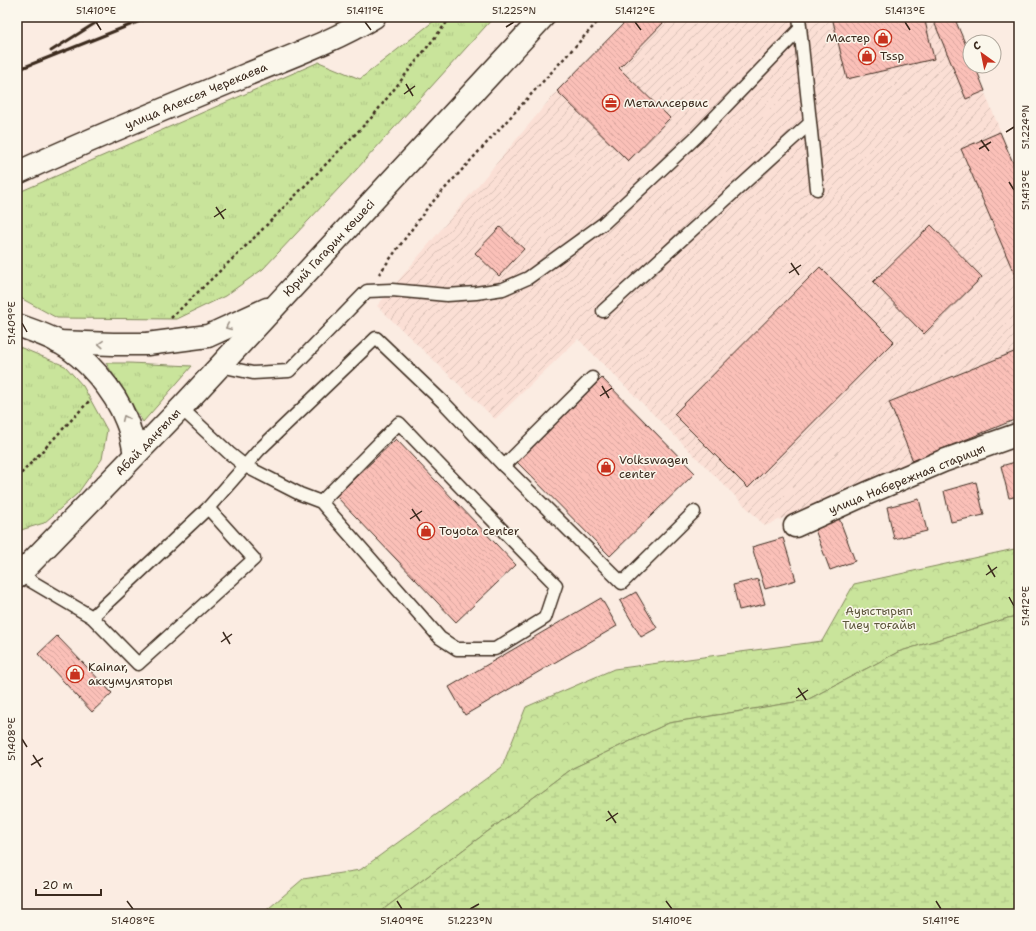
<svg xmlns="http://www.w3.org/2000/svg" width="1036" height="931" font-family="'Shantell Sans',sans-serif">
<defs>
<pattern id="industrial-furrows" width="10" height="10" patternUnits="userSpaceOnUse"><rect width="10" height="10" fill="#fbdfd5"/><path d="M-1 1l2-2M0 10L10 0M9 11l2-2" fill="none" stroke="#d8c0b6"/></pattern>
<pattern id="grass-tufts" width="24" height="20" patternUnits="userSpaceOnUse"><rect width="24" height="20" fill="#c9e49b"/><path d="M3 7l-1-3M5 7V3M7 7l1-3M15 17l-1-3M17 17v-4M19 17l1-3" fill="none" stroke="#aec485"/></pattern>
<pattern id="forest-crowns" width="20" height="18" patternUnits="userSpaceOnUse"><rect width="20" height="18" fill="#c9e49b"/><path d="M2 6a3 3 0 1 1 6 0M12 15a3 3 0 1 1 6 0" fill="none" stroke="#aec485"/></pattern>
<pattern id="wetland-marsh" width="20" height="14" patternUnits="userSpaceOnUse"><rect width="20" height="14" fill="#c9e49b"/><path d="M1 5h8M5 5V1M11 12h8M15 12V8" fill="none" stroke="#aec485"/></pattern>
<pattern id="building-back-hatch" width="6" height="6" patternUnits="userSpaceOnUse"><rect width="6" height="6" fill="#fbc0b8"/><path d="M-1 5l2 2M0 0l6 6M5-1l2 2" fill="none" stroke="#d8a59e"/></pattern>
</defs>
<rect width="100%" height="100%" fill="#fbece2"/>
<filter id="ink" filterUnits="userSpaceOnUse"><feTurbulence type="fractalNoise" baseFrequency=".025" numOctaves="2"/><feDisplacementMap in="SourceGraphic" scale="8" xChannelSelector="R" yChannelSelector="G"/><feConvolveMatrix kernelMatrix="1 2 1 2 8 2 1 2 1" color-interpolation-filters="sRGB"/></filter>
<g filter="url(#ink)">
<polygon fill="url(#industrial-furrows)" points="630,17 954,17 970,66 974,66 1019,177 1019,418 913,461 765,526 578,339 495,419 377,306 557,91"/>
<g fill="url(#grass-tufts)" stroke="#82875c">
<polygon points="439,17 494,17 356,170 263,269 225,296 177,319 57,318 17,296 17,193 319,62 360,79"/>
<polygon points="17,346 65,366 83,386 107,430 102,459 78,493 44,523 21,530 17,528"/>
<polygon points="106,363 129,363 192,366 143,422"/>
</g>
<polygon fill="url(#forest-crowns)" stroke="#82875c" points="1019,548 1019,616 1008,618 898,652 807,700 669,723 573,768 377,914 262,914 303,879 360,870 502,767 526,707 614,669 822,641 854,584"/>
<polygon fill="url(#wetland-marsh)" stroke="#82875c" points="1019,616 1019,914 377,914 573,768 669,723 807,700 898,652 1008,618"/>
<g fill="url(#building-back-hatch)" stroke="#3b2a1e">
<polygon points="630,17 664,17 667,19 619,68 670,118 628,161 557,91"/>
<polygon points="832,17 924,17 934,59 847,79"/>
<polygon points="932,17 954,17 970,55 970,66 975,66 985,91 966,99"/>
<polygon points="954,17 967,17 956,22"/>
<polygon points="1000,132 1019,177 1019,285 961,149"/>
<polygon points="931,225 982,277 924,334 873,282"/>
<polygon points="500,227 524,249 499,276 475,253"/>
<polygon points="820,267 894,341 748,488 674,414"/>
<polygon points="1019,350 1019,418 913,461 889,402"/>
<polygon points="602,378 695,473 610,556 517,462"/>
<polygon points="396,439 516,565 456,622 336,496"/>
<polygon points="1019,461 1019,496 1009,498 1001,466"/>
<polygon points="976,482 984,515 951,522 944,491"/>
<polygon points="919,499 927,531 894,539 887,507"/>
<polygon points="839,518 855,561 830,570 814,527"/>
<polygon points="783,538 796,580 765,589 752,547"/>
<polygon points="758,579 765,604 739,610 733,585"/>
<polygon points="636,592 657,628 641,637 620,601"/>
<polygon points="601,598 617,626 465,715 449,687"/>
<polygon points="57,636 112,693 92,712 38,654"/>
</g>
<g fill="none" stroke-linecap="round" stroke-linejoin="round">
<defs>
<g id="lane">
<polyline points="799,17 817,189"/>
<polyline points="603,311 809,124"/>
<polyline points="220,366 253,373 289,371 367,291 392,290 447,295 476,293 503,289 528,278 604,223 696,137 800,29"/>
<polyline points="181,408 229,453 245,466 300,494 321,502 399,423 472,499 556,585 545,618 495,649 457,649 440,638 321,502"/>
<polyline points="504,466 622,583 694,512"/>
<polyline points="19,574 92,617 138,664 254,559 208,508"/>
<polyline points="92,617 208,508 259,450 376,338 445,404 504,466 592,378"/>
</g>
<g id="street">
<path d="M 17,173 C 92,138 170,107 246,75 C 289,57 334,41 374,17"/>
<polyline points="795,526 868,493 943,461 1019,434"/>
</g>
<path id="secondary" d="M 17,325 C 31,330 46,335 59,342 C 86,357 115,391 126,420 C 131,431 133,443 135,455"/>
<g id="primary">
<polyline points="58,342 113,344 147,344 208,336 267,309"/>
<polyline points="17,577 181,408 543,17"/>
</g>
</defs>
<use href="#lane" stroke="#3b2a1e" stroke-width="15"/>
<use href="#street" stroke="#3b2a1e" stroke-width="25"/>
<use href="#secondary" stroke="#3b2a1e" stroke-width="25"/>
<use href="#primary" stroke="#3b2a1e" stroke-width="25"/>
<g stroke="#3b2a1e" stroke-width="2.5" stroke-dasharray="3 3" stroke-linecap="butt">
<polyline points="379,274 428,207 602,17"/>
<polyline points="171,318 251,241 373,116 451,17"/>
<polyline points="17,478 91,399"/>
</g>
<use href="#lane" stroke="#fbf7ec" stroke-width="12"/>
<use href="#street" stroke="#fbf7ec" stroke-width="22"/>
<use href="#secondary" stroke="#fbf7ec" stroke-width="22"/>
<use href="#primary" stroke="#fbf7ec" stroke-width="22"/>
<g stroke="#3b2a1e" stroke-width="3">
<polyline points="51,51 105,17"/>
<polyline points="17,70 150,17"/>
</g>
</g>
<defs><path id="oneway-chevron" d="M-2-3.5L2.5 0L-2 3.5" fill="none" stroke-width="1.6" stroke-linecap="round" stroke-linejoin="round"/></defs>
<g stroke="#9b9085">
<use href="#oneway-chevron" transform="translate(228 327) rotate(156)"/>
<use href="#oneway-chevron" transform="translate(101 344) rotate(-177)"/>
<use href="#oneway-chevron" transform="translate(125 418) rotate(-114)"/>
</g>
</g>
<path fill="none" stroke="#3b2a1e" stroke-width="1.5" d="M 96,22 L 101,30M 365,22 L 371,30M 635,22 L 641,30M 905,22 L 910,30M 506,27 L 514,22M 406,84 L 413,96M 404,94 L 415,86M 1006,132 L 1014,127M 981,140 L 989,151M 979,149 L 991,142M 1009,182 L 1014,190M 216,207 L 224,219M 214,217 L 226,209M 791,263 L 799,275M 789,273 L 801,265M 22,323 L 27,332M 602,386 L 609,398M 600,396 L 612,388M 412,509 L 420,521M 410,519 L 422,511M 988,565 L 995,577M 986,575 L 997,567M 1009,597 L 1014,606M 223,632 L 230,644M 221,642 L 232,634M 798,688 L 806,700M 796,698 L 808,690M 22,739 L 27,747M 33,755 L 41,767M 31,765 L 43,758M 608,811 L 616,823M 606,821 L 618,813M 127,901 L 133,909M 397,901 L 402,909M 666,901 L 672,909M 936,901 L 941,909M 470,909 L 479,904"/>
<defs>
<symbol id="shop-ring" viewBox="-11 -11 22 22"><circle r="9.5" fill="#fbf7ec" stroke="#c8321e" stroke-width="1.5"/><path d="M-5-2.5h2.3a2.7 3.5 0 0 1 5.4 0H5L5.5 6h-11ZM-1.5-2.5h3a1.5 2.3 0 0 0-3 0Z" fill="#c8321e"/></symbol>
<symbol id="office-ring" viewBox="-11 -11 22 22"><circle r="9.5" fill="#fbf7ec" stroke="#c8321e" stroke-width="1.5"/><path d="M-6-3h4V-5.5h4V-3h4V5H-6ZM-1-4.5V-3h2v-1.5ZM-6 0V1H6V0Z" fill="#c8321e"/></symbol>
</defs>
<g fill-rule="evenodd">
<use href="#shop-ring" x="873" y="28" width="20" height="20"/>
<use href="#shop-ring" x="857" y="46" width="20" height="20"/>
<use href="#office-ring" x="601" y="93" width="20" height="20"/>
<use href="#shop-ring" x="596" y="457" width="20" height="20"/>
<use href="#shop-ring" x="416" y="521" width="20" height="20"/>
<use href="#shop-ring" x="65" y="664" width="20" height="20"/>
</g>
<g text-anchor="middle" stroke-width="3" stroke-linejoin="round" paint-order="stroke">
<g font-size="12" fill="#3b2a1e" stroke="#fbf7ec" text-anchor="start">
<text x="870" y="42" text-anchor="end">Мастер</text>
<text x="880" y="60">Tssp</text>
<text x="624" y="107">Металлсервис</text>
<text x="619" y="464">Volkswagen<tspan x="619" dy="14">center</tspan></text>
<text x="439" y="535">Toyota center</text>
<text x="88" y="671">Kainar,<tspan x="88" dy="14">аккумуляторы</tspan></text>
</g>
<g font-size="12" fill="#3b2a1e" stroke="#fbf7ec">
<text transform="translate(196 96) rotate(-23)" y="4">улица Алексея Черекаева</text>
<text transform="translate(329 248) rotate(-47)" y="4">Юрий Гагарин көшесі</text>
<text transform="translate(148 442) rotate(-46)" y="4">Абай даңғылы</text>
<text transform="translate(907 479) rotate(-22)" y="4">улица Набережная старицы</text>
</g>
<g font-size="12" fill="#5e583d" stroke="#fbf7ec">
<text x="879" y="615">Ауыстырып<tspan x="879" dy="14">Тиеу тоғайы</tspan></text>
</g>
</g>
<rect width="1036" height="931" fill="none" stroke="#fbf7ec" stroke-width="44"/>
<g transform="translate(982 54) rotate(327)"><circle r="19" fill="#fbf7ec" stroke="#aea59a"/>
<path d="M0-3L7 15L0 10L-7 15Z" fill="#c8321e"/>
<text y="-6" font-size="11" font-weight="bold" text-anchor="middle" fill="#3b2a1e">С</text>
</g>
<path d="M36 889v6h65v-6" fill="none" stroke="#3b2a1e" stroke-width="2"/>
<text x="42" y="889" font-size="12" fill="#3b2a1e" stroke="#fbf7ec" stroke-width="3" paint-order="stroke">20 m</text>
<rect x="22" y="22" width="992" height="887" fill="none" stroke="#3b2a1e" stroke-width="1.5"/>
<g font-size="10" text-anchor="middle" fill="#3b2a1e">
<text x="96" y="14">51.410°E</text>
<text x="365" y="14">51.411°E</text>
<text x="514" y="14">51.225°N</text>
<text x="635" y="14">51.412°E</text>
<text x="905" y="14">51.413°E</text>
<text transform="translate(1025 127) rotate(-90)" y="4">51.224°N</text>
<text transform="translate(1025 190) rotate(-90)" y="4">51.413°E</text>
<text transform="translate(11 323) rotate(-90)" y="4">51.409°E</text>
<text transform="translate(1025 606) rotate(-90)" y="4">51.412°E</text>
<text transform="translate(11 739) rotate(-90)" y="4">51.408°E</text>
<text x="133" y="924">51.408°E</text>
<text x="402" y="924">51.409°E</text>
<text x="470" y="924">51.223°N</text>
<text x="672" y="924">51.410°E</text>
<text x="941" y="924">51.411°E</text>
</g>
</svg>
